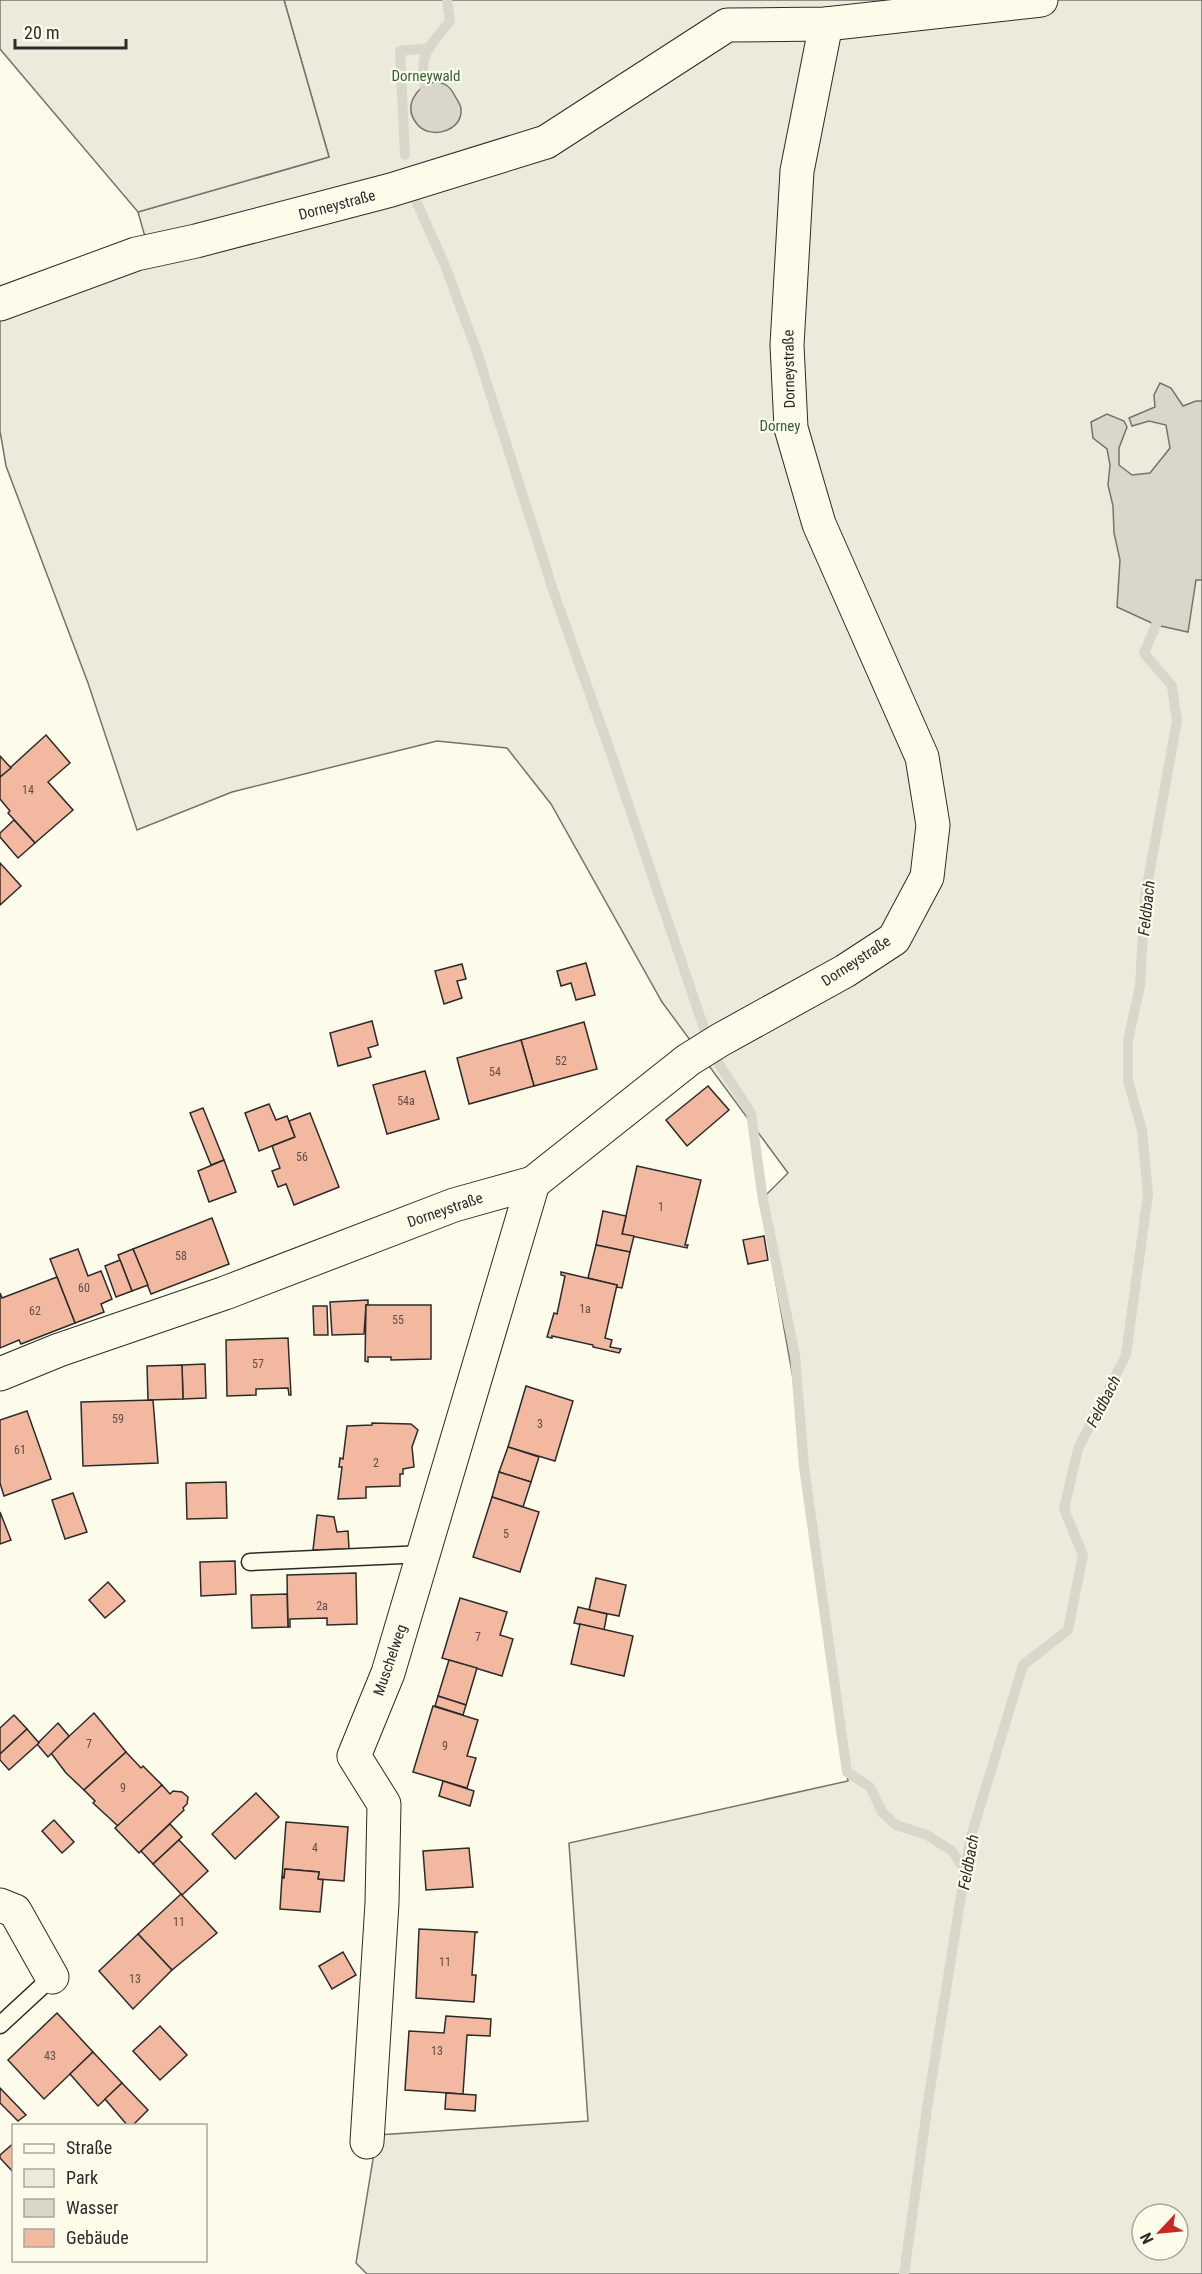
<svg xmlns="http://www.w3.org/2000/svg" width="1202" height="2274" font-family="'Roboto Condensed',sans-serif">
<rect width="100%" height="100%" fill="#fdfbea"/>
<path fill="#ecebdb" stroke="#74746e" stroke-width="1.5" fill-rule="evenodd" d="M 284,0 L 1202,0 L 1202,2274 L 367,2274 L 356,2263 L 377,2135 L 588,2121 L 569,1843 L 848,1781 L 817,1579 L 793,1378 L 761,1200 L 788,1173 L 662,1002 L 551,804 L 507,748 L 437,741 L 232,792 L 137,830 L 88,683 L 6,466 L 0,431 L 0,320 L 153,265 L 138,212 L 329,157 ZM 1142,2214 L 1178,2214 L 1178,2250 L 1142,2250 Z"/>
<polygon fill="#eceadb" stroke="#74746e" stroke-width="1.5" points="0,0 284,0 329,157 138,212 0,49"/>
<g fill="#d8d7c9" stroke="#74746e" stroke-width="1.5">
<path d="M 434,82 C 444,82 450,86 455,96 C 457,100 461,105 461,109 C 463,132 429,140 417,124 C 403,107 415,87 434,82 Z"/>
<polygon points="1160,383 1171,388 1183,406 1196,401 1202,401 1202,580 1196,580 1188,632 1156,625 1117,607 1120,560 1114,533 1113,506 1108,485 1110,465 1107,449 1093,438 1091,422 1107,414 1124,421 1127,427 1119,448 1119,465 1132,475 1150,473 1170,448 1166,425 1149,421 1132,426 1129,418 1155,407 1154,395"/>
</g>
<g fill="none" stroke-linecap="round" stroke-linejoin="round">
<g stroke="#d8d7c9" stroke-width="10">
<path d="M 427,98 C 418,54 424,54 450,21 L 447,0"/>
<polyline points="405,155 400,51 429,48"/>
<polyline points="417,203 446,268 476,349 554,593 614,762 713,1055 751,1113 763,1200 795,1355 804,1467 847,1772 870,1787 882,1812 896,1825 927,1835 952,1851 965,1870"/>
<polyline points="904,2274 928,2102 970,1840 1023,1665 1068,1630 1083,1555 1064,1509 1078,1449 1126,1355 1148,1194 1142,1130 1128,1081 1128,1040 1140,986 1145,897 1177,721 1172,686 1144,653 1161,613"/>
</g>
</g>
<g fill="#f2b8a0" stroke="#2b2b2b" stroke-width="1.5">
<polygon points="46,735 70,763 48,782 73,810 35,843 8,813 10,811 0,799 0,777"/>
<polygon points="0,756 11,768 0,777"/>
<polygon points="14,820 35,843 18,858 0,837 0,833"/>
<polygon points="0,863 21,886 0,905"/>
<polygon points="586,963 595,995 576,1000 571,983 561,986 557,971"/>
<polygon points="462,964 466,979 457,981 462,998 444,1004 435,971"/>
<polygon points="372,1021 378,1045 368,1048 371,1057 338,1066 330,1033"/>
<polygon points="584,1022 597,1069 534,1086 521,1040"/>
<polygon points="521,1040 534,1086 469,1104 457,1058"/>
<polygon points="425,1071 439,1119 387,1134 373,1085"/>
<polygon points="708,1086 729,1110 687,1146 666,1120"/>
<polygon points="269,1104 276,1120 287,1116 295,1137 259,1151 245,1113"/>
<polygon points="203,1108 224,1160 211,1165 190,1113"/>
<polygon points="310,1113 339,1187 294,1205 286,1184 278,1187 272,1171 280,1168 272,1146 295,1137 289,1121"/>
<polygon points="224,1160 236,1192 209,1202 198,1171"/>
<polygon points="637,1166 701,1180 685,1245 688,1245 687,1248 622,1234"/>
<polygon points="603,1211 626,1216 622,1234 634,1236 630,1252 596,1245"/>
<polygon points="212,1218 229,1264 151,1294 133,1249"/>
<polygon points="764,1236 768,1260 748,1264 743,1240"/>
<polygon points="596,1245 630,1252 622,1288 616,1287 617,1285 588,1278"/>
<polygon points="78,1249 88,1276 101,1271 112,1299 101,1304 104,1312 75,1323 50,1259"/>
<polygon points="133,1249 148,1285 132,1291 118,1255"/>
<polygon points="120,1260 132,1291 116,1297 105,1266"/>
<polygon points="561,1272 617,1285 605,1338 612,1340 610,1347 621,1349 619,1353 593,1347 593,1345 552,1336 552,1338 547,1337 554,1313 557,1314 565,1276 561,1275"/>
<polygon points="57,1277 75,1323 21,1344 19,1340 0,1348 0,1293 2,1298"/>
<polygon points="368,1300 368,1305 366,1305 364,1334 332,1335 330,1302"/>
<polygon points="366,1305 431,1305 431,1359 391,1360 391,1357 368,1357 368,1362 365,1361"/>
<polygon points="313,1306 327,1306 328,1335 314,1335"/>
<polygon points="288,1338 291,1395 289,1395 288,1388 256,1389 256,1395 227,1396 226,1340"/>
<polygon points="205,1364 206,1398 183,1399 182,1365"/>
<polygon points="182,1365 183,1399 148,1400 147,1366"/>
<polygon points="526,1386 573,1401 555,1461 508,1447"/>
<polygon points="153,1400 158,1463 83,1466 81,1402"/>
<polygon points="27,1411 51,1479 4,1496 0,1483 0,1420"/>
<polygon points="372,1423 411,1424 418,1430 412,1447 414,1467 403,1469 403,1474 400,1474 400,1486 366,1487 366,1498 338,1499 342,1467 339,1467 340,1458 343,1459 347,1426 372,1425"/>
<polygon points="508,1447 539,1457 531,1482 499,1472"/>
<polygon points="499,1472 531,1482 523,1507 492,1497"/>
<polygon points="226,1482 227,1518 187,1519 186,1483"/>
<polygon points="73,1493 87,1532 65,1539 52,1500"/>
<polygon points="492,1497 539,1512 520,1572 473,1557"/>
<polygon points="0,1512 11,1540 0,1544"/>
<polygon points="317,1515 334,1517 337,1532 348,1531 349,1549 313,1550"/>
<polygon points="235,1561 236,1594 201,1596 200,1562"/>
<polygon points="356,1573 357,1624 327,1625 327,1618 290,1619 290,1627 288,1627 287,1575"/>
<polygon points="596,1578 626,1585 619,1616 589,1610"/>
<polygon points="108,1582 125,1601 105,1618 89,1600"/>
<polygon points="287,1594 288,1627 252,1628 251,1595"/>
<polygon points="460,1598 507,1612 500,1635 513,1639 502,1676 442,1658"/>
<polygon points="578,1607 607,1614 604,1630 574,1623"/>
<polygon points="580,1624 633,1636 624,1676 571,1664"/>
<polygon points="449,1660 477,1668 466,1705 438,1696"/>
<polygon points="438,1696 466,1705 463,1715 435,1706"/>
<polygon points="433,1706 478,1720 467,1756 476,1758 467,1788 413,1772"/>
<polygon points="94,1713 126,1752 84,1790 66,1773 51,1753"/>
<polygon points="14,1715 27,1729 0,1754 0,1728"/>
<polygon points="58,1723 69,1736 48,1757 37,1744"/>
<polygon points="27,1729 39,1743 9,1770 0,1760 0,1754"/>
<polygon points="126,1752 141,1768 143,1766 162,1785 118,1826 93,1803 95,1801 84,1790"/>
<polygon points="443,1781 474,1791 470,1806 439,1796"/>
<polygon points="162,1785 170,1794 173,1791 182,1792 188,1797 187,1804 183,1808 184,1810 139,1853 115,1828"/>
<polygon points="256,1793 279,1817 235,1859 212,1834"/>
<polygon points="54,1820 74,1842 62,1853 42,1831"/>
<polygon points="286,1822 348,1827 344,1881 318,1879 319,1872 285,1869 284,1878 282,1877"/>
<polygon points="170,1824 182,1837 153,1864 141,1851"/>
<polygon points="179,1840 208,1871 182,1895 153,1864"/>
<polygon points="469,1848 473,1887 426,1890 423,1851"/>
<polygon points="285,1869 319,1872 318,1879 323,1880 320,1912 280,1909 282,1877 284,1878"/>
<polygon points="181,1894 217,1933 172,1970 138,1934"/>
<polygon points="419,1929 478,1932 475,1933 472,1975 476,1975 474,2002 416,1998"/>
<polygon points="138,1934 172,1970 133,2009 99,1971"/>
<polygon points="343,1952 356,1975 332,1989 319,1966"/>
<polygon points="57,2013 93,2052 44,2099 8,2060"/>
<polygon points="446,2016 491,2019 490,2036 467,2035 463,2094 405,2090 409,2031 444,2033"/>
<polygon points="160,2026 187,2055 160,2080 133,2051"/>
<polygon points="93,2052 122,2083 98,2106 70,2074"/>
<polygon points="122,2083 148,2110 132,2126 128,2126 105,2099"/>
<polygon points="0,2088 26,2115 18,2121 0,2103"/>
<polygon points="446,2093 476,2095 475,2111 445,2109"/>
<polygon points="14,2143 14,2173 0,2158 0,2155"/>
</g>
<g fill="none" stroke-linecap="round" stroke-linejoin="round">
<defs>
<g id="service">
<polyline points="250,1562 424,1554"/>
<polyline points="0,2025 52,1977"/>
</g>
<g id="minor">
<polyline points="0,304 136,254 196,241 391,190 546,142 727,25 826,24 1041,0"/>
<polyline points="0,1374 59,1350 225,1293 454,1205 533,1183 688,1060 720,1040 845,971 894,939 927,877 933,825 922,757 819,524 791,428 787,345 797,171 826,24"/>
<polyline points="0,1905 15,1911 52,1977"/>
<polyline points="367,2142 382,1903 384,1804 354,1756 388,1673 533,1183"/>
</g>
</defs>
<use href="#service" stroke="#2b2b2b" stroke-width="19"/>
<use href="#minor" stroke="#2b2b2b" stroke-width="35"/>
<use href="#service" stroke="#fdfbea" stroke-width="16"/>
<use href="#minor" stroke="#fdfbea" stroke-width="33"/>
</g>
<g text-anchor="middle" stroke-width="4.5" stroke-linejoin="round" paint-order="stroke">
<g font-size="12" fill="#5d4e48">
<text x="28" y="794">14</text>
<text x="561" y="1065">52</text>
<text x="495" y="1076">54</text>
<text x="406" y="1105">54a</text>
<text x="302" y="1161">56</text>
<text x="661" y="1211">1</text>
<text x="181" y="1260">58</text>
<text x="84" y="1292">60</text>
<text x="585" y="1313">1a</text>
<text x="35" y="1315">62</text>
<text x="398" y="1324">55</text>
<text x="258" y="1368">57</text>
<text x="118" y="1423">59</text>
<text x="540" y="1428">3</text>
<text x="20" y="1454">61</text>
<text x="376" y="1467">2</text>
<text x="506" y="1538">5</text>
<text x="322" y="1610">2a</text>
<text x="478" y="1641">7</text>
<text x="89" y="1748">7</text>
<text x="445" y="1750">9</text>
<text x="123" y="1792">9</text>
<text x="315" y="1852">4</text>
<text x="179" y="1926">11</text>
<text x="445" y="1966">11</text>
<text x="135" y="1983">13</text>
<text x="437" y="2055">13</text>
<text x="50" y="2060">43</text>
</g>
<g font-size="15" fill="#34623c" stroke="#fdfbea">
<text x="426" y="81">Dorneywald</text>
<text x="780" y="431">Dorney</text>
</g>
<g font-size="15" fill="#2b2b2b" stroke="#fdfbea">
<text transform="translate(337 205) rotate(-15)" y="5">Dorneystraße</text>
<text transform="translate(789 369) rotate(-91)" y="5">Dorneystraße</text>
<text transform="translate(856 961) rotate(-33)" y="5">Dorneystraße</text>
<text transform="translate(445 1210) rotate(-19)" y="5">Dorneystraße</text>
<text transform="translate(390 1660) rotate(-71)" y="5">Muschelweg</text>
</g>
<g font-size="16" font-style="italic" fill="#2b2b2b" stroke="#fdfbea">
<text transform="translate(1146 908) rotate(-84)" y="6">Feldbach</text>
<text transform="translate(1103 1401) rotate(-63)" y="6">Feldbach</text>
<text transform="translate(968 1862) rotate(-80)" y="6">Feldbach</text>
</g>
</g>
<rect x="12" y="2124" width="195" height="138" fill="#fdfbea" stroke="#a9a89e" stroke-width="1.5"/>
<rect x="24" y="2144" width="30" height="9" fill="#fdfbea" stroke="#a9a89e" stroke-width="1.5"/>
<text x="66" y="2154" font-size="18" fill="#2b2b2b">Straße</text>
<rect x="24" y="2169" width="30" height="18" fill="#ecebdb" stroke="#a9a89e" stroke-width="1.5"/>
<text x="66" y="2184" font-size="18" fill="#2b2b2b">Park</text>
<rect x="24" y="2199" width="30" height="18" fill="#d8d7c9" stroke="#a9a89e" stroke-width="1.5"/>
<text x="66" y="2214" font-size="18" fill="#2b2b2b">Wasser</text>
<rect x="24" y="2229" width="30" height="18" fill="#f2b8a0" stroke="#a9a89e" stroke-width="1.5"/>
<text x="66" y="2244" font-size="18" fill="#2b2b2b">Gebäude</text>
<g transform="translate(1160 2232) rotate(244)"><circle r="28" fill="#fdfbea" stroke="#a9a89e" stroke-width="1.5"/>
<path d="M0-4.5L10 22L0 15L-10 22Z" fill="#c62828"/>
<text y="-9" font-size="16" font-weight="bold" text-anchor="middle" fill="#2b2b2b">N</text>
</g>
<path d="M15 39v9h111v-9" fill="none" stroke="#2b2b2b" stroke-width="3"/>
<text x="24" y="39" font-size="18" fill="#2b2b2b" stroke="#fdfbea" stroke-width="4.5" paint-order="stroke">20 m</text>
</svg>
